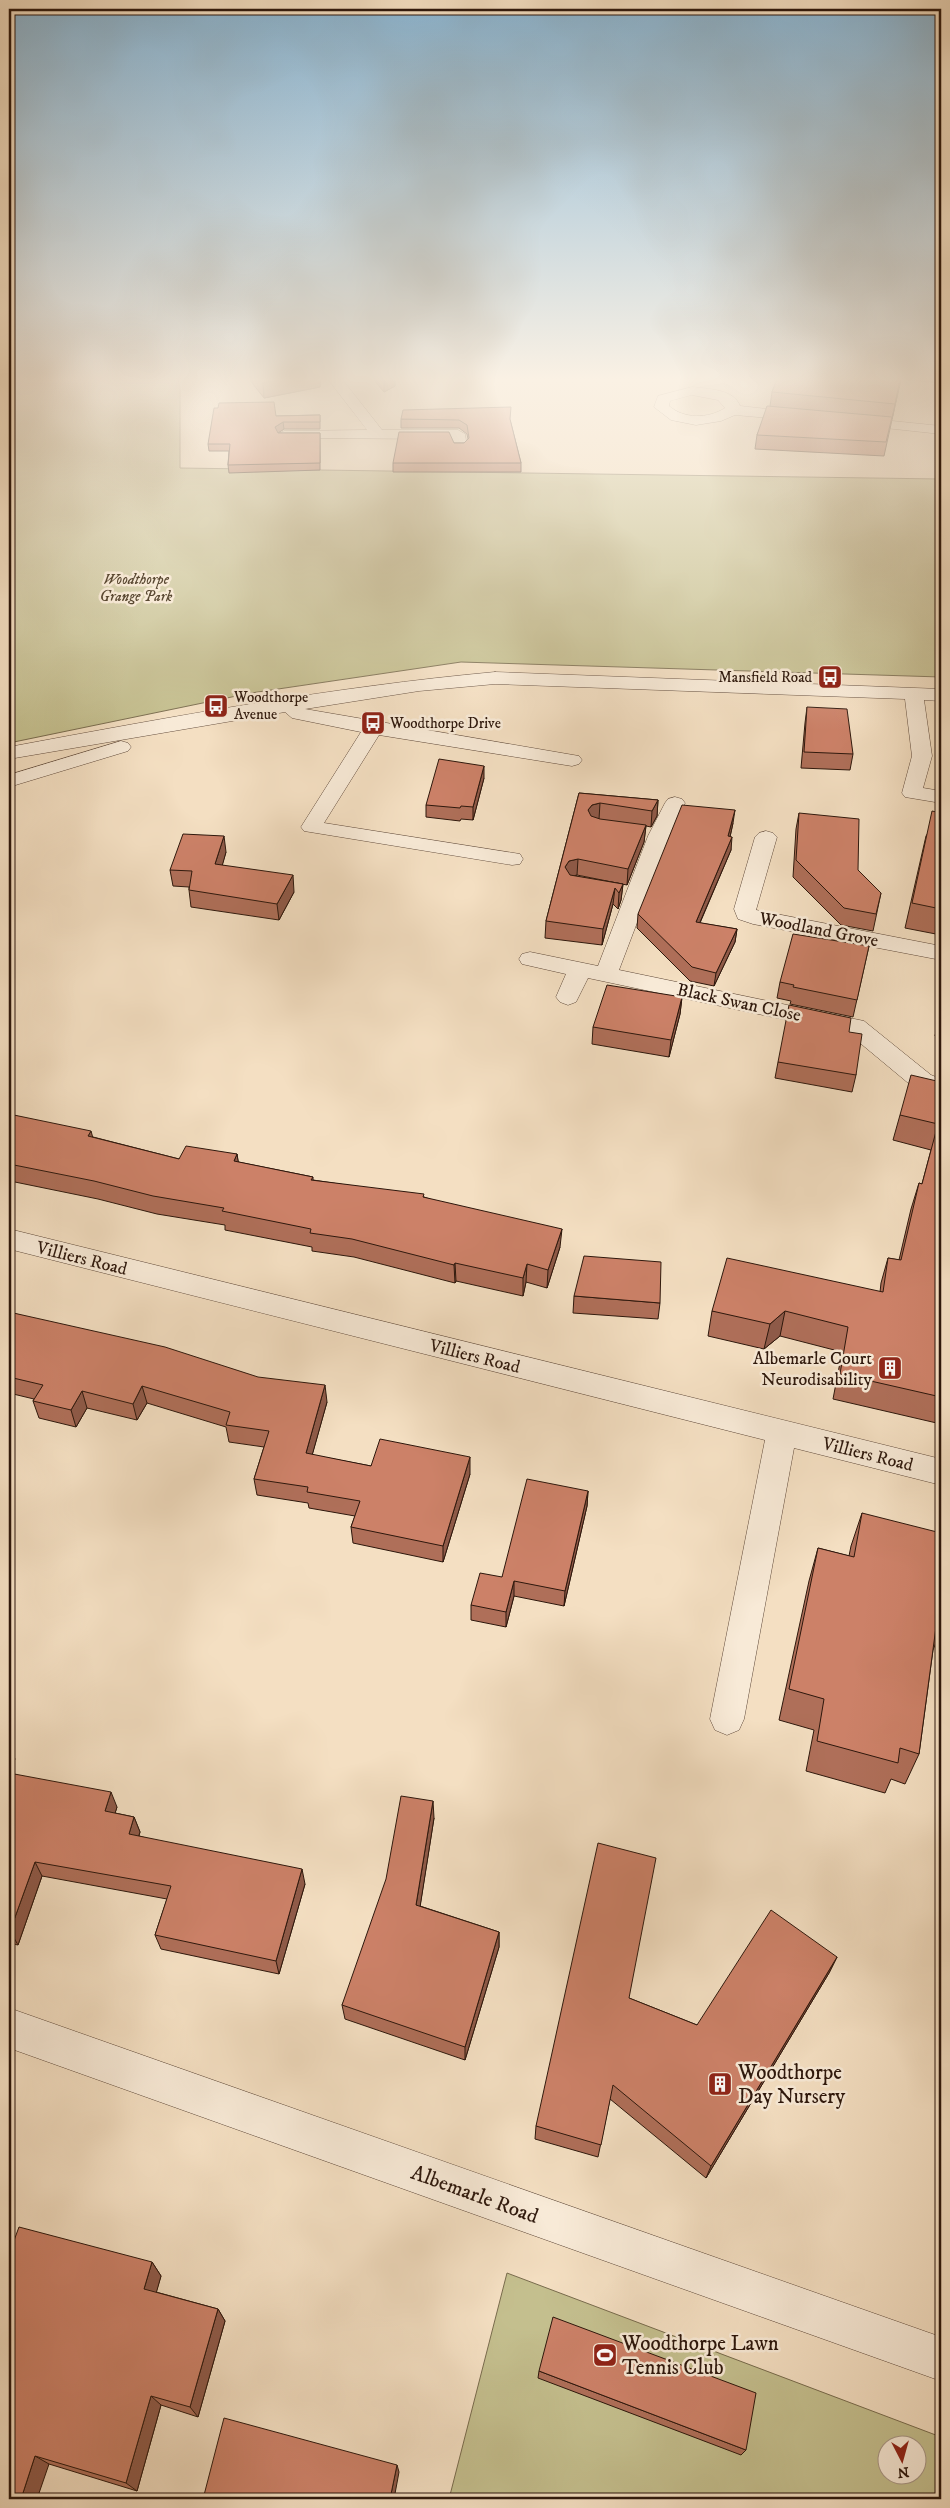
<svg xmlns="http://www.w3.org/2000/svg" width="950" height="2508" font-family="'IM FELL DW Pica',serif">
<rect width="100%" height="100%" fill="#f4dfc2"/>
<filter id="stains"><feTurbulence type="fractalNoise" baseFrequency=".004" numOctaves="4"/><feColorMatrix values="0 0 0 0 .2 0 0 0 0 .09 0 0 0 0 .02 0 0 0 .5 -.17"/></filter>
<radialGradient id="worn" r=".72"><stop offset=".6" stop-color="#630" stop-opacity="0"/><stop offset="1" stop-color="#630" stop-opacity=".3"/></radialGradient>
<g fill="#c4bf8e" stroke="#786b4d" fill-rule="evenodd">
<polygon points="9,379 178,379 180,388 180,468 941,479 941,677 461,662 251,693 9,743"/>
<path d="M 507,2273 L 941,2437 L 941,2499 L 449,2499 ZM 888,2446 L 918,2446 L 918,2476 L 888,2476 Z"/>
</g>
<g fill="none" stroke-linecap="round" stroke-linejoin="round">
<defs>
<g id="minor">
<polygon points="328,379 342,379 382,430 458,430 465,434 467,447 464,450 454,450 451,439 279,438 277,435 284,431 367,430"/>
<path d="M 692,387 C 708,389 734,389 740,406 L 803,413 L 810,417 L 803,421 L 735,415 L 721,421 L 696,425 L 671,420 L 654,407 L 658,396 ZM 692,395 L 718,400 L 725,408 C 708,419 684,419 669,406 L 670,401 Z"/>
<polygon points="853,417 941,426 941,434 848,424 846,421 848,418"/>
<path d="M 495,672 L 941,689 L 941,701 L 924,700 L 932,756 L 923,788 L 941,791 L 941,803 L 905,797 L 902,793 L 912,756 L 905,699 L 495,684 L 419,691 L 305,709 L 579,756 L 582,760 L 579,764 L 572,766 L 379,735 L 324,823 L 520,854 L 523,859 L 520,864 L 512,865 L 304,831 L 301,827 L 361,732 L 292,718 L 285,712 L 9,759 L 9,747 C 170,717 332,687 495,672 Z"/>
<polygon points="121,741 128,743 131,747 128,751 9,787 9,775"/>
<polygon points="675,797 682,799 685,803 670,836 619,970 864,1021 931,1075 941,1079 941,1097 913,1087 848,1033 588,978 576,1002 568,1005 560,1002 556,997 566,974 522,964 519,959 522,954 530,952 598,966 648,836 665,803 668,799"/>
<polygon points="766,831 773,833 777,837 756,910 941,946 941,960 753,924 738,919 734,909 755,837 759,833"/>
<polygon points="9,1229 941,1459 941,1485 794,1448 744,1719 739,1730 727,1735 715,1730 710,1719 765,1440 9,1249"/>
<polygon points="9,2008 941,2337 941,2381 9,2048"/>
</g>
</defs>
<use href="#minor" stroke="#5f493a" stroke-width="1"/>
<use href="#minor" fill="#f8ead7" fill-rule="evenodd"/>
</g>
<g fill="#af6f59" stroke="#2d170c">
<polygon points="249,379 320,379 320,387 264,398"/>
<polygon points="373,379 395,379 395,386 384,392"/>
<polygon points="777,379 941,379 941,383 901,379 884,456 755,449 757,435 770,406 772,392"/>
<polygon points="320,415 320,429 284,429 278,433 320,433 320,470 229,473 228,465 229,451 209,451 208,444 276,416"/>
<polygon points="401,419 510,420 521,463 521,472 393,472 393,463 454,443 464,443 468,439 467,434 459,428 401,428"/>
<polygon points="807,707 853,754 850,770 801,768 805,723"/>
<polygon points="484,778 473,820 461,819 460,821 426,817 426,805"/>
<polygon points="579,793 658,800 657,816 651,827 646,826 644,842 627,885 577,875 575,876 623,884 621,900 618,909 613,904 602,945 545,938 546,921"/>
<polygon points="799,813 881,893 873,931 841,925 793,877 796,829"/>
<polygon points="941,813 941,935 905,928 926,836"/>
<polygon points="733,823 730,837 731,850 700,923 737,929 735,942 714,986 690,981 637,928 638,914"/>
<polygon points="226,852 222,865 294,892 279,920 191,907 189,890 189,887 173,886 170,870"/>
<polygon points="869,946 853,1017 790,1004 791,1001 777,998 780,982"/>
<polygon points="682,997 680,1014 669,1057 592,1044 593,1027"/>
<polygon points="941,1008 941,1037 935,1036"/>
<polygon points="849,1032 856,1075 852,1092 775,1078 778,1062"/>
<polygon points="941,1082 941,1424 833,1399 842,1352 780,1336 764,1349 708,1336 712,1311 880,1292 881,1283 888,1258 899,1260 911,1209 919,1183 922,1184 931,1150 893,1140 900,1115"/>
<polygon points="9,1114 93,1137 179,1159 237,1154 238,1162 313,1177 313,1180 424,1197 560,1247 547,1288 526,1282 523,1296 456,1281 455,1283 354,1257 312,1251 312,1247 225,1230 225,1225 157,1214 98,1199 10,1181 9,1177"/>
<polygon points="574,1296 660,1303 658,1319 573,1313"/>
<polygon points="9,1312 327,1402 312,1455 371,1466 470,1474 443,1562 353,1543 351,1527 355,1516 309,1508 308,1503 257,1495 254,1479 264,1447 229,1442 226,1427 147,1403 137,1420 87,1408 76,1427 39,1418 33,1401 34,1399 9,1393"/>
<polygon points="588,1491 587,1506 564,1606 514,1596 506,1627 471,1620 471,1605 502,1577"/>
<polygon points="862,1513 941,1574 941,1630 933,1650 919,1754 905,1784 891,1779 885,1793 806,1771 814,1730 779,1720 809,1581 818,1548 849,1556 851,1546"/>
<polygon points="9,1773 117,1807 115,1813 134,1817 140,1832 139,1836 305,1884 279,1974 161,1949 155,1935 167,1899 42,1876 18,1945 9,1943"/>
<polygon points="434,1818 420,1906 499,1932 499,1947 465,2060 345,2019 342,2005"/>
<polygon points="837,1957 829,1973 706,2178 610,2099 598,2157 535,2139 536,2126 629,1998 697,2025"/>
<polygon points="152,2262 161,2276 156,2292 218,2309 225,2321 198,2417 161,2405 137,2491 49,2464 9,2499"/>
<polygon points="539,2371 746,2450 741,2455 538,2378"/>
</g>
<g fill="#8f5a49" stroke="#2d170c">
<polygon points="286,379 320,379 320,387 264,398 263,383"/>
<polygon points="384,379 395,379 395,386 384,392"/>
<polygon points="900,379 901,379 892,419"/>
<polygon points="283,422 284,429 275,435 275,427"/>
<polygon points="484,766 484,778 473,820 473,807"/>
<polygon points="658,800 657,816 651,827 652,811"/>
<polygon points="600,803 599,819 591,821 588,810 592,805"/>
<polygon points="735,810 733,823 727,850 728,836"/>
<polygon points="646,825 644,842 627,885 628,869"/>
<polygon points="224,836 226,852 218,881 215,864"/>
<polygon points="732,837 731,850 694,936 696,922"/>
<polygon points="578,859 577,875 569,877 565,867 569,861"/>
<polygon points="293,875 294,892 279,920 277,904"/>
<polygon points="623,884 621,900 618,909 619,893"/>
<polygon points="615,888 613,904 602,945 603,929"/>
<polygon points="737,929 735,942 714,986 716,973"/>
<polygon points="682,997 680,1014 669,1057 671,1040"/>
<polygon points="91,1131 96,1149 88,1136"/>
<polygon points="237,1154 240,1172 234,1161"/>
<polygon points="562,1229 560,1247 547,1288 548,1270"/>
<polygon points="455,1263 456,1281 455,1283 454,1265"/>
<polygon points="527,1264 526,1282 523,1296 523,1278"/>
<polygon points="785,1311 780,1336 764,1349 770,1324"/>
<polygon points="325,1385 327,1402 308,1470 306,1453"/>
<polygon points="142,1386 147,1403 137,1420 133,1404"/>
<polygon points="82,1391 87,1408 76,1427 71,1410"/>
<polygon points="470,1457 470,1474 443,1562 443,1546"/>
<polygon points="588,1491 587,1506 564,1606 565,1591"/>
<polygon points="514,1581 514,1596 506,1627 506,1612"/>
<polygon points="9,1747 15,1759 9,1772"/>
<polygon points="111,1792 117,1807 111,1826 105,1811"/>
<polygon points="433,1801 434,1818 418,1920 416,1905"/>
<polygon points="134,1817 140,1832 134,1849 129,1834"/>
<polygon points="35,1862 42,1876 18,1945 10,1931"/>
<polygon points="302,1869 305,1884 279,1974 276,1961"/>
<polygon points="499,1932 499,1947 465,2060 465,2047"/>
<polygon points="837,1957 829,1973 706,2178 711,2166"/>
<polygon points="152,2262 161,2276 154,2301 144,2289"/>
<polygon points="218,2309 225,2321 198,2417 190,2407"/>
<polygon points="151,2396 161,2405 137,2491 126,2483"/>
<polygon points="35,2456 49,2464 37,2499 21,2499"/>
<polygon points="397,2465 399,2472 394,2499 390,2499"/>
</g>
<g fill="#cc8168" stroke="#2d170c">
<polygon points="259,379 286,379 263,383"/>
<polygon points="777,379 900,379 895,404 772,392"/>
<polygon points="274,402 276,416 320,415 320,422 283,422 275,427 278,433 320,433 320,463 228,465 230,444 208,444 214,408 218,408 219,403"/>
<polygon points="767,406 892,417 886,442 757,435"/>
<polygon points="511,407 510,419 521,463 393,463 399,432 449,432 454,443 464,443 469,438 467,425 459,420 401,419 403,410"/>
<polygon points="807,707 847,709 853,754 804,752"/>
<polygon points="439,759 484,766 473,807 461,806 460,808 426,805"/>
<polygon points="579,793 658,800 652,811 600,803 592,805 588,810 591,816 600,819 646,825 628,869 578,859 569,861 565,867 570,875 623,884 619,893 615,888 603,929 546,921"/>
<polygon points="682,805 735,810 728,836 732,837 696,922 737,929 716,973 692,967 638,914"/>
<polygon points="932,811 941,813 941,909 912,903"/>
<polygon points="799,813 859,819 858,870 881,893 876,914 844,908 796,860"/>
<polygon points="183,834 224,836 215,864 293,875 277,904 189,890 192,871 170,870"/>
<polygon points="793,934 869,946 857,1000 793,987 794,985 780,982"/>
<polygon points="607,985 682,997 671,1040 593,1027"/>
<polygon points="789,1005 851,1018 849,1032 862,1034 856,1075 778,1062"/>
<polygon points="911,1075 941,1082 941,1397 840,1374 848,1327 785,1311 770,1324 712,1311 727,1258 883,1292 888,1258 901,1260 919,1183 922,1184 938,1124 900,1115"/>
<polygon points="9,1114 91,1131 88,1136 179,1159 186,1146 237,1154 234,1161 313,1177 311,1180 424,1194 423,1197 562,1229 548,1270 527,1264 523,1278 455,1263 454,1265 352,1239 310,1233 311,1229 222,1211 224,1208 153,1196 94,1181 9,1164"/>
<polygon points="584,1256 661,1262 660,1303 574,1296"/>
<polygon points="9,1312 165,1347 258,1377 325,1385 306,1453 371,1466 380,1439 470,1457 443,1546 351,1527 360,1501 307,1492 308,1487 254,1479 269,1431 226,1425 230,1412 142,1386 133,1404 82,1391 71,1410 33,1401 43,1385 9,1377"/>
<polygon points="527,1479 588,1491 565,1591 514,1581 506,1612 471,1605 480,1573 502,1577"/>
<polygon points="862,1513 941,1533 941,1566 940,1574 941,1574 941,1628 936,1627 919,1754 900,1748 898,1763 817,1741 824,1699 789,1689 818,1548 854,1557"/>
<polygon points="9,1773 111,1792 105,1811 134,1817 129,1834 302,1869 276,1961 155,1935 171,1886 35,1862 10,1931 9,1931"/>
<polygon points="401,1796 433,1801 416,1905 499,1932 465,2047 342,2005 386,1879"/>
<polygon points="598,1843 656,1858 629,1998 697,2025 771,1910 837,1957 711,2166 613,2085 601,2145 536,2126"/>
<polygon points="19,2227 152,2262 144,2289 218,2309 190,2407 151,2396 126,2483 35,2456 21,2499 9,2499 9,2254"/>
<polygon points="553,2317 756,2393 746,2450 539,2371"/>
<polygon points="224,2418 397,2465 390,2499 203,2499"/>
</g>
<linearGradient id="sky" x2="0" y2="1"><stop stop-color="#8ab7d6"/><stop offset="0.52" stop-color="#faf1e4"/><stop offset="1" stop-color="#faf1e4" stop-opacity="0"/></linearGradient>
<rect width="950" height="730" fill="url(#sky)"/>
<defs>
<symbol id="bus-square" viewBox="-11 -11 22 22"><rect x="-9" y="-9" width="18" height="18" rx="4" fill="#8f2418" stroke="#f8ead7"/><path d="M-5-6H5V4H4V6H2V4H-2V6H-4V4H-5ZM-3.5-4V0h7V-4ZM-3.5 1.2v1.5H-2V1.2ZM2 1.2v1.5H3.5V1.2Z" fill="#fff"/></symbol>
<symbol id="building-square" viewBox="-11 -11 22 22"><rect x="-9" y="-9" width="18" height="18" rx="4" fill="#8f2418" stroke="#f8ead7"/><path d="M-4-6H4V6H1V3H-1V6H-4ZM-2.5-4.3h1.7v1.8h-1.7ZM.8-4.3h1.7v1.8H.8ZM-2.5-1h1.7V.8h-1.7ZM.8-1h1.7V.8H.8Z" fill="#fff"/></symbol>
<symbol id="stadium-square" viewBox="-11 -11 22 22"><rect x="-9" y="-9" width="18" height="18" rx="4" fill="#8f2418" stroke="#f8ead7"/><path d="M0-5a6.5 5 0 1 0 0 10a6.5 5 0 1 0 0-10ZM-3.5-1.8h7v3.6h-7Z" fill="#fff"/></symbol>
</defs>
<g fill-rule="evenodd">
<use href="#bus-square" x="816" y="663" width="28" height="28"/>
<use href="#bus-square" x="202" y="692" width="28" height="28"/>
<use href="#bus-square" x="359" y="709" width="28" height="28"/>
<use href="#building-square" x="876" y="1354" width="28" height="28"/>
<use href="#building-square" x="706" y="2070" width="28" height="28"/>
<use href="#stadium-square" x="591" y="2341" width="28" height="28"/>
</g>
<g text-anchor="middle" stroke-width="5" stroke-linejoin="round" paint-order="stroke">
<g font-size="15" font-style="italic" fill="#5a4933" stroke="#f8ead7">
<text x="136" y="584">Woodthorpe<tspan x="136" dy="17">Grange Park</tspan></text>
</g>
<g font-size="15" fill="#2d170c" stroke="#f8ead7" text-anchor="start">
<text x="812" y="682" text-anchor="end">Mansfield Road</text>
<text x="234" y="702">Woodthorpe<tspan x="234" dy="17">Avenue</tspan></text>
<text x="390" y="728">Woodthorpe Drive</text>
</g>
<g font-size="18" fill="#2d170c" stroke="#f8ead7">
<text transform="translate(819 929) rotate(11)" y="6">Woodland Grove</text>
<text transform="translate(739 1002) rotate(12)" y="6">Black Swan Close</text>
<text transform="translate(82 1258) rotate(14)" y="6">Villiers Road</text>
<text transform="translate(475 1356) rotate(14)" y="6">Villiers Road</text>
<text transform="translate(868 1454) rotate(14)" y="6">Villiers Road</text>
</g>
<g font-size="18" fill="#2d170c" stroke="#f8ead7" text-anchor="end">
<text x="872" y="1364">Albemarle Court<tspan x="872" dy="21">Neurodisability</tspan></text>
</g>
<g font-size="21" fill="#2d170c" stroke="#f8ead7" text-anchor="start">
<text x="738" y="2079">Woodthorpe<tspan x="738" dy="24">Day Nursery</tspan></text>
<text x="622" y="2350">Woodthorpe Lawn<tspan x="622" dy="24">Tennis Club</tspan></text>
</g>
<g font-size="21" fill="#2d170c" stroke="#f8ead7">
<text transform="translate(475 2194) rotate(20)" y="7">Albemarle Road</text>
</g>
</g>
<rect width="950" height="2508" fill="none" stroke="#f4dfc2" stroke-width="30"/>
<rect x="10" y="10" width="930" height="2488" fill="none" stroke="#2d170c" stroke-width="2.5"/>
<rect x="15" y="15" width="920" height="2478" fill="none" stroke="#2d170c"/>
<g transform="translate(902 2460) rotate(174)"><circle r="24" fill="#f8ead7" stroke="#a79686"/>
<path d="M0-4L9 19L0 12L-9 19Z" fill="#8f2418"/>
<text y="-8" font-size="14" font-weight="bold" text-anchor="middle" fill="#2d170c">N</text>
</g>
<rect width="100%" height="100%" filter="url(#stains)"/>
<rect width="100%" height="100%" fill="url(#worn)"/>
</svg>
